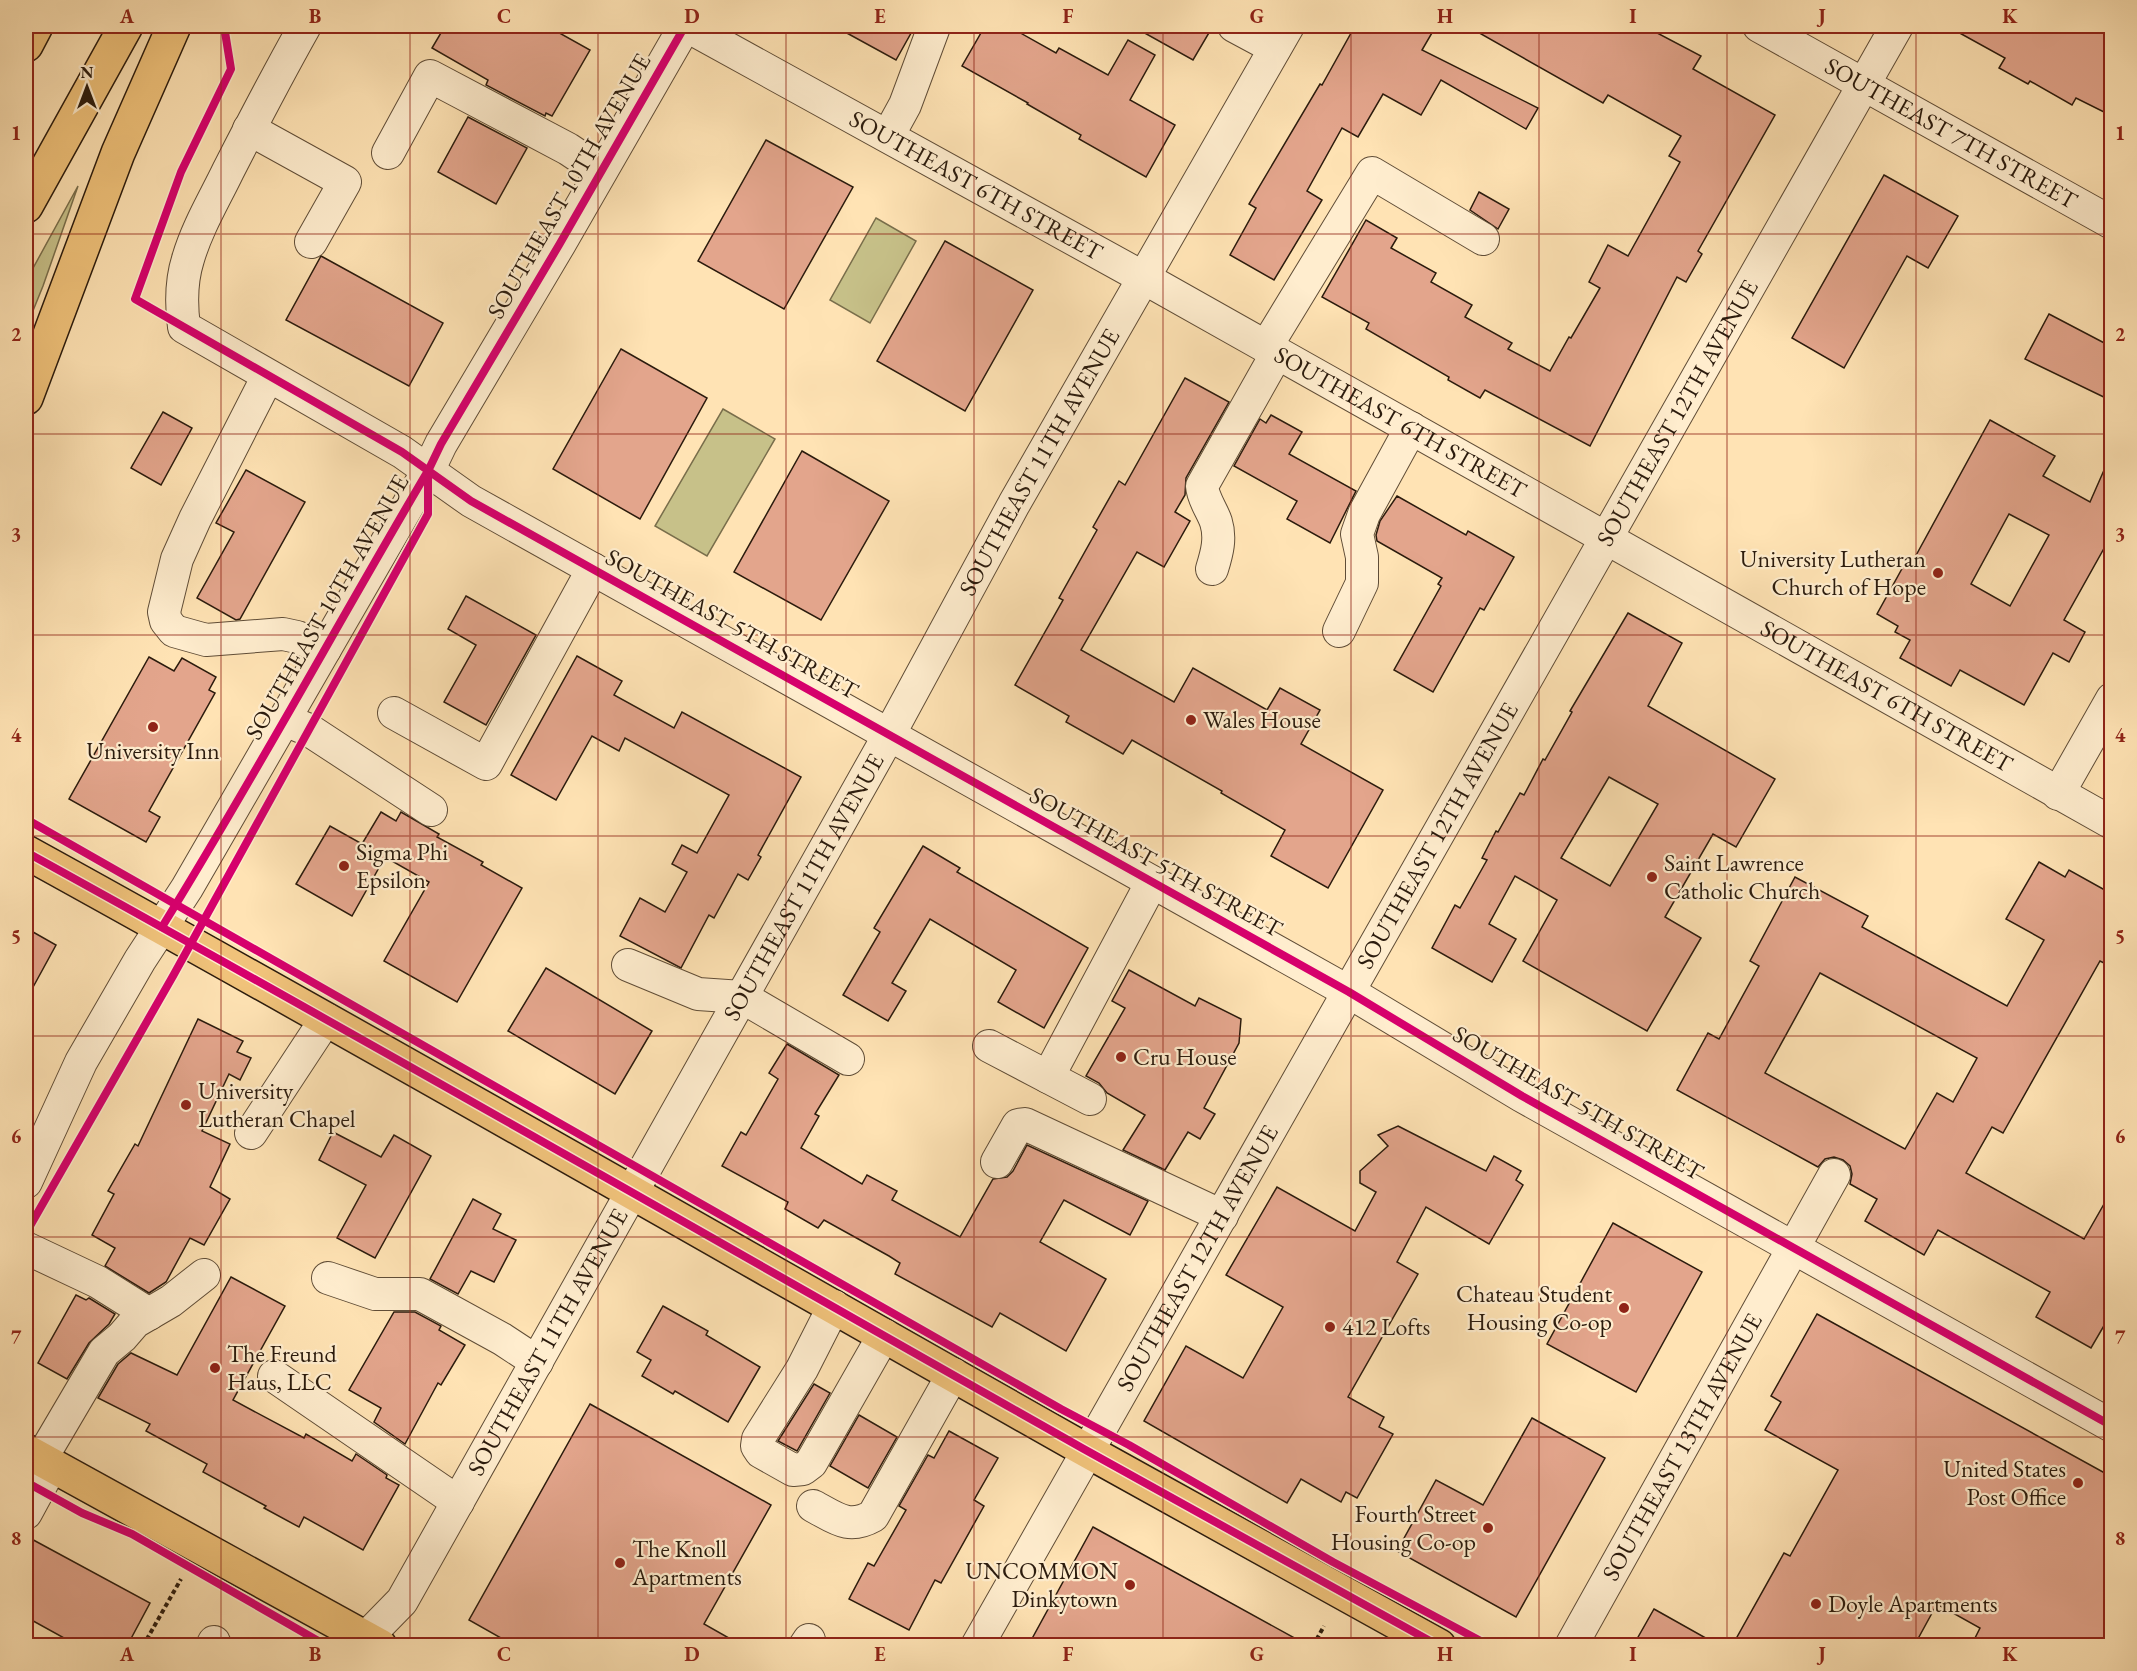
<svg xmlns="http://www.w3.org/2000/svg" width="2137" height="1671" font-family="'EB Garamond',serif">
<rect width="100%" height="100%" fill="#ffe3b4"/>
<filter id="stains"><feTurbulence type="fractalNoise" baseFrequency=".00333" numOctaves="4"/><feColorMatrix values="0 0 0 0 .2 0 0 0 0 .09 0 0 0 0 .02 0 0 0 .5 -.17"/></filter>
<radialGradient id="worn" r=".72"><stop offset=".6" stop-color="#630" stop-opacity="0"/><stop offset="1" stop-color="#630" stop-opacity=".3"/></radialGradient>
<g fill="#c7c189" stroke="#796e4b" stroke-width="1.5">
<polygon points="78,186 43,286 26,328 26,281"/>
<polygon points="876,218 916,241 870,323 830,300"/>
<polygon points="723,409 775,439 707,556 655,526"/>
</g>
<g fill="#e3a58c" stroke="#2b1b0d" stroke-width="1.5" fill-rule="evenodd">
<polygon points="445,26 547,26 590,50 552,116 546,113 545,116 486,85 488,80 432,48"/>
<polygon points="834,26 915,26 896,60"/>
<polygon points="985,26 1008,26 1056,53 1059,48 1108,75 1128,40 1155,55 1130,100 1175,125 1146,177 1079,139 1081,135 1027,104 1028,103 962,66"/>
<polygon points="1132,26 1213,26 1193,60"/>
<polygon points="1355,26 1436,26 1422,50 1538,108 1526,129 1441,80 1421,115 1383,94 1358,137 1342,128 1307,191 1322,200 1274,280 1230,255 1256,208 1249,204 1320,84 1322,85"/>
<polygon points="1467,26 1644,26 1701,56 1693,69 1775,115 1698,251 1702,254 1686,282 1677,277 1590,446 1485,390 1480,398 1448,380 1449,377 1366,329 1369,323 1322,297 1366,220 1397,238 1391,248 1436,273 1431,282 1472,305 1465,317 1512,343 1508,349 1550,371 1569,337 1571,338 1600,288 1589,282 1608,245 1628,256 1680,162 1669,156 1681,136 1608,95 1603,103"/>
<polygon points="1947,26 2112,26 2112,116 2076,98 2072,105 2030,81 2028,84 1999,68 2005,58"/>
<polygon points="468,117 527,148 496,204 438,172"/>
<polygon points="766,140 853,187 784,309 698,261"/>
<polygon points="1884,175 1958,216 1928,268 1907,256 1844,368 1792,338"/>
<polygon points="1479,192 1509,209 1498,229 1470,210"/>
<polygon points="945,241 1033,290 965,411 877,361"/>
<polygon points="321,256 443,323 409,386 286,320"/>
<polygon points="2049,314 2112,347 2112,401 2025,359"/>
<polygon points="621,349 707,398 640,519 553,469"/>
<polygon points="1185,378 1229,402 1186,478 1185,495 1175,512 1190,521 1164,567 1137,552 1081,650 1174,702 1193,668 1267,710 1280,688 1320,710 1301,744 1383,790 1328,888 1271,856 1285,830 1221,793 1222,791 1132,740 1123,754 1066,722 1069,716 1015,685 1063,600 1059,598 1097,530 1093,527 1119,481 1125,485"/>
<polygon points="163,412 192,428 161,485 131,468"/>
<polygon points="1271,415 1302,432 1289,454 1356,491 1330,543 1287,519 1297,501 1234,466 1260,419 1266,423"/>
<path d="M 1990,420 L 2055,456 L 2043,476 L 2090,502 L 2112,452 L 2112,534 L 2064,620 L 2085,632 L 2069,662 L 2053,653 L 2024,705 L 1960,670 L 1951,686 L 1900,658 L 1910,640 L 1895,632 L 1898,626 L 1877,614 L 1909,556 L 1914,559 ZM 2009,514 L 2049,535 L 2010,606 L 1971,584 Z"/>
<polygon points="802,451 889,501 821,620 734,572"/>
<polygon points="246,470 305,502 240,619 236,620 197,598 234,532 216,523"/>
<polygon points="1397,496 1466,535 1468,531 1514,557 1484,610 1480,608 1433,692 1394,670 1441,586 1438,584 1442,578 1377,541 1376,535 1380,521"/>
<polygon points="466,596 536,635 486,725 444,702 476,645 448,629"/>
<path d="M 1628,613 L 1682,643 L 1648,706 L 1775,779 L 1736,847 L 1713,834 L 1665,917 L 1701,938 L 1647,1031 L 1523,961 L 1557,900 L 1515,876 L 1489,924 L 1516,939 L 1492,982 L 1432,948 L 1455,905 L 1460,908 L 1487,860 L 1482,858 L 1496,831 L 1498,832 L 1520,793 L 1524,795 L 1543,759 L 1545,760 L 1572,712 L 1570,711 ZM 1609,777 L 1658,804 L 1610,886 L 1561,858 Z"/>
<polygon points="577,656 622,681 614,695 674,728 682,712 801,777 758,855 761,857 748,880 738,874 714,918 709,915 681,968 620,936 640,898 665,912 687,872 672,864 682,845 697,853 729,795 625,738 619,751 592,736 556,800 511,775"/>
<polygon points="149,657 174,671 182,658 216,677 209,690 215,693 149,811 160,817 146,842 69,799"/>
<polygon points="381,812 396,821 401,812 439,834 437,837 483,862 481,865 522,888 457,1002 384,961 429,882 385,857 352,916 296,884 330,826 362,844"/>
<polygon points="923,846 960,868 957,872 1088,948 1044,1028 998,1002 1016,970 930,919 892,983 906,991 888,1021 843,995 880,932 874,928"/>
<path d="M 2039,862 L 2065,877 L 2069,870 L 2112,894 L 2112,967 L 2100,961 L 2003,1133 L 1992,1127 L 1966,1173 L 2084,1239 L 2112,1190 L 2112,1312 L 2091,1348 L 2036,1317 L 2050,1292 L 1938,1230 L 1924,1255 L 1865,1221 L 1877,1199 L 1850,1184 L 1852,1174 L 1850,1166 L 1843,1160 L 1834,1157 L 1825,1159 L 1818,1167 L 1677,1090 L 1708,1033 L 1719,1039 L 1759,966 L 1750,961 L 1795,877 L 1868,916 L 1862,927 L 2007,1006 L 2044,940 L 2006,919 ZM 1820,973 L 1977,1058 L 1953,1102 L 1937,1093 L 1905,1149 L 1765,1073 Z"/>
<polygon points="26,928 56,945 26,1000"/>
<polygon points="546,968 652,1031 615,1094 508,1031"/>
<polygon points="1129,970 1195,1006 1199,998 1241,1019 1239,1043 1204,1108 1215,1114 1200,1139 1188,1132 1165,1170 1123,1150 1145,1115 1107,1093 1099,1083 1086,1076 1125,1008 1112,1001"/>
<polygon points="198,1019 243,1041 237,1052 251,1058 240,1080 229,1074 202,1131 230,1144 210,1187 230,1199 204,1245 190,1238 166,1282 149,1293 105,1266 115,1248 92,1235 114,1194 108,1191 135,1144 138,1146"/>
<polygon points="787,1044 839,1075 815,1114 819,1116 801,1148 862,1184 867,1175 897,1191 892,1200 960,1237 993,1179 1007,1177 1013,1171 1027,1145 1148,1201 1130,1235 1064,1200 1040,1242 1106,1279 1066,1351 1000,1313 992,1327 895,1274 900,1263 889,1256 824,1220 818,1228 785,1209 788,1202 722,1166 741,1132 746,1135 778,1079 769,1073"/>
<polygon points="1398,1126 1486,1171 1494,1156 1521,1171 1516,1180 1523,1185 1489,1244 1426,1207 1397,1262 1418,1274 1348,1397 1384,1417 1379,1427 1393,1434 1357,1498 1346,1492 1341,1502 1301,1479 1287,1503 1144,1421 1186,1346 1243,1378 1283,1307 1226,1275 1277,1187 1355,1231 1376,1192 1360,1183 1360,1171 1388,1146 1378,1135"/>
<polygon points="333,1132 381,1157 394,1135 431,1156 375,1258 337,1238 366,1185 319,1160"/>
<polygon points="473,1199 501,1214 493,1229 516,1240 494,1282 471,1271 458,1294 430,1279"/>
<polygon points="1613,1223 1702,1272 1636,1392 1547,1344"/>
<polygon points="231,1277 285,1306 233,1400 304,1438 306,1434 352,1461 356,1454 387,1475 386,1478 399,1485 363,1550 304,1517 299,1527 264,1508 266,1506 203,1472 207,1464 146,1431 150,1424 98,1398 118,1364 131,1353 177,1375"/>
<polygon points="76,1295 86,1300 89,1298 115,1314 109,1324 89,1343 67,1379 38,1363"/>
<polygon points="663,1306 708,1331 706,1335 760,1367 728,1422 675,1391 673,1394 642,1376 651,1360 637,1352"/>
<polygon points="394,1312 415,1312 441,1326 439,1330 465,1345 441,1385 438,1383 405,1444 374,1422 381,1408 349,1390"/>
<polygon points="1817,1314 2112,1477 2112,1646 1971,1646 1980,1628 1937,1604 1914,1646 1732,1646 1784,1553 1790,1556 1838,1470 1765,1430 1781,1402 1771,1396"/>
<polygon points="814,1384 830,1393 797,1451 778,1441"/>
<polygon points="590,1404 771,1505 704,1624 743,1646 515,1646 469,1620"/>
<polygon points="859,1415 897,1437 868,1488 830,1466"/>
<polygon points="1532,1418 1605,1458 1516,1617 1397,1551 1436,1480 1483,1505"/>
<polygon points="949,1431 998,1458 974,1500 984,1506 941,1583 935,1580 909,1630 849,1599 868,1563 874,1566 906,1510 899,1506 928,1455 934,1458"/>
<polygon points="1093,1527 1309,1646 1028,1646"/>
<polygon points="26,1536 150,1603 127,1646 62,1646 66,1639 26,1617"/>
<polygon points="1654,1609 1720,1646 1633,1646"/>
</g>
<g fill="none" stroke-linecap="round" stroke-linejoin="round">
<defs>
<g id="minor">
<path d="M 305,26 C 278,74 253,122 228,171 C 214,200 197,228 188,259 C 181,281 181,304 184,327 L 402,452 L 471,501 L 1349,992 L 1522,1096 L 2112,1426"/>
<path id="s1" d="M 687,26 L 1144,278 L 2112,823"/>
<polyline points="1234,26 1275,48"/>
<path id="s2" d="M 1759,26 L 2112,223"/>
<polyline points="249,129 345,182 311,242"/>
<polyline points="888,136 905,105 934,27"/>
<polyline points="388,153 430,76 568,149 601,171"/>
<polyline points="1266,347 1372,173 1483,239"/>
<polyline points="268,376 195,519 177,559 164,612 166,621 174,631 206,640 283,634 297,637 325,649"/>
<path d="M 1212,569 C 1217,553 1221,538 1216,522 C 1212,510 1203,499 1202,486 L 1277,353"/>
<polyline points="1339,631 1362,583 1362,557 1357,534 1364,514 1411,428"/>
<polyline points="394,713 486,764 593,569"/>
<polyline points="285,720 309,730 431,810"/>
<polyline points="2058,794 2112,699"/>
<polyline points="628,965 698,994 742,997 848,1059"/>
<polyline points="989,1046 1048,1077 1152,882"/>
<polyline points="1048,1077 1090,1099"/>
<polyline points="251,1133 326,1019"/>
<polyline points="997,1162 1018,1125 1025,1124 1222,1216"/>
<polyline points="26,1182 81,1062 140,960 187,888 429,469 441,444 559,245 685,26"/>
<polyline points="26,1248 98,1282 149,1314"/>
<polyline points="328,1278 375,1294 420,1294 502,1339 537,1362"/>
<polyline points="834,1306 802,1369 758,1439 757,1446 761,1452 793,1470 803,1469 811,1463 884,1335"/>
<polyline points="274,1376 458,1502"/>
<polyline points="41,1459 104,1352 122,1337 135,1322 171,1301 204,1275"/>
<path d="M 813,1506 C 836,1518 848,1530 873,1516 L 953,1374"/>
<polyline points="26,1513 52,1465"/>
<polyline points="212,1646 214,1642"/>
<path id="s3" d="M 358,1646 L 402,1601 L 889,735 L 1014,504 L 1288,26"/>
<polyline points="805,1646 809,1640"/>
<path id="s4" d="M 977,1646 L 1897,26"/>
<path id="s5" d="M 1571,1646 L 1834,1175"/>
</g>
<g id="major">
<path d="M 26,852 C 380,1047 730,1249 1082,1448 C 1201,1515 1320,1579 1439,1646"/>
<polyline points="26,1451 380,1646"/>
</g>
<g id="highway">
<polyline points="26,45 36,26"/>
<polyline points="26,206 126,26"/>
<polyline points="26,398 118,153 174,26"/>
</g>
</defs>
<use href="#minor" stroke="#604d37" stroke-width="34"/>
<use href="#major" stroke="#2b1b0d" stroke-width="36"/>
<use href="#highway" stroke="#2b1b0d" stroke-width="36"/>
<g stroke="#2b1b0d" stroke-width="4" stroke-dasharray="4.5 3" stroke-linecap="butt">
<polyline points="143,1646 181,1579"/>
<polyline points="1313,1646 1324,1626"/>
</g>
<use href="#minor" stroke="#ffedce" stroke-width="32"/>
<use href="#major" stroke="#f0c27a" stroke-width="33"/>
<use href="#highway" stroke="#f0c27a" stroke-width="33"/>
<defs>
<g id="cycleway">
<polyline points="224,26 231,69 181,172 135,299 402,452 471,501 1349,992 1522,1096 2112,1426"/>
<polyline points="26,819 1061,1409 1129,1445 1333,1562 1490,1646"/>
<path d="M 26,852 C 380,1047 730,1249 1082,1448 C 1201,1515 1320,1579 1439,1646"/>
<path d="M 162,927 C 255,777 339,621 429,469 L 441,444 L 559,245 L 685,26"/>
<polyline points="26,1233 173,976 428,514 428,472"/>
<polyline points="26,1482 82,1513 132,1534 327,1646"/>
</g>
</defs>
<use href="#cycleway" stroke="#ffedce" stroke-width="11"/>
<use href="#cycleway" stroke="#d6006c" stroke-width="8"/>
</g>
<path fill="none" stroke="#8f2418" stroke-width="1.5" stroke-opacity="0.55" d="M 221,26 L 221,1646M 410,26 L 410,1646M 598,26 L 598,1646M 786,26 L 786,1646M 974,26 L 974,1646M 1163,26 L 1163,1646M 1351,26 L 1351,1646M 1539,26 L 1539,1646M 1727,26 L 1727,1646M 1916,26 L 1916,1646M 26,234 L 2112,234M 26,434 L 2112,434M 26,635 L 2112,635M 26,836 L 2112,836M 26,1036 L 2112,1036M 26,1237 L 2112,1237M 26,1437 L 2112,1437"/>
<g fill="#8f2418" stroke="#ffedce" stroke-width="2">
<circle cx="1938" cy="573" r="6"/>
<circle cx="1191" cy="720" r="6"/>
<circle cx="153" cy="727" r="6"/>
<circle cx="344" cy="866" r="6"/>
<circle cx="1652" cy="877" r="6"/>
<circle cx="1121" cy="1057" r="6"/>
<circle cx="186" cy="1105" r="6"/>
<circle cx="1624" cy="1308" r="6"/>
<circle cx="1330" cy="1327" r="6"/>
<circle cx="215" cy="1368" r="6"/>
<circle cx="2078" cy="1483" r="6"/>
<circle cx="1488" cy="1528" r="6"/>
<circle cx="620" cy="1563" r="6"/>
<circle cx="1130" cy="1585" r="6"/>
<circle cx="1816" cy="1604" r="6"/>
</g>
<g text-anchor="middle" stroke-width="4.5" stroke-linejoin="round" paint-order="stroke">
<g font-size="24" fill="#2b1b0d" stroke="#ffedce">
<text dy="8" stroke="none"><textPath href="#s2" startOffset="220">SOUTHEAST 7TH STREET</textPath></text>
<text dy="8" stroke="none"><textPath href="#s1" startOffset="330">SOUTHEAST 6TH STREET</textPath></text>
<text transform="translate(569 186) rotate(-60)" y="8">SOUTHEAST 10TH AVENUE</text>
<text dy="8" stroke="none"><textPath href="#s4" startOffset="1418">SOUTHEAST 12TH AVENUE</textPath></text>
<text dy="8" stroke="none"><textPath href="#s1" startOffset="816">SOUTHEAST 6TH STREET</textPath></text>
<text dy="8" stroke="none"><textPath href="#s3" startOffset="1368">SOUTHEAST 11TH AVENUE</textPath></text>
<text transform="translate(327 607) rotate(-60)" y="8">SOUTHEAST 10TH AVENUE</text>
<text transform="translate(732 624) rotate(29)" y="8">SOUTHEAST 5TH STREET</text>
<text dy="8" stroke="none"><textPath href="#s1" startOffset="1374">SOUTHEAST 6TH STREET</textPath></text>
<text dy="8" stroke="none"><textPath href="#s4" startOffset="932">SOUTHEAST 12TH AVENUE</textPath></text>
<text transform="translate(1156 862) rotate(29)" y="8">SOUTHEAST 5TH STREET</text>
<text dy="8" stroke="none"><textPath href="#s3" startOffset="882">SOUTHEAST 11TH AVENUE</textPath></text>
<text transform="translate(1578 1103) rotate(30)" y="8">SOUTHEAST 5TH STREET</text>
<text dy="8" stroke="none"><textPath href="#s4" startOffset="446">SOUTHEAST 12TH AVENUE</textPath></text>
<text dy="8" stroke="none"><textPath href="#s3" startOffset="360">SOUTHEAST 11TH AVENUE</textPath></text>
<text dy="8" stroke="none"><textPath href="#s5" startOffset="228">SOUTHEAST 13TH AVENUE</textPath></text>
</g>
<g font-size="24" fill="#2b1b0d" stroke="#ffedce" text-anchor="start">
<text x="1926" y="567" text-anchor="end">University Lutheran<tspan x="1926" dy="28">Church of Hope</tspan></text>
<text x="1203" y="728">Wales House</text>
<text x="153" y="759" text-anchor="middle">University Inn</text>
<text x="356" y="860">Sigma Phi<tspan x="356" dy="28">Epsilon</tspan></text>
<text x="1664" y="871">Saint Lawrence<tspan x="1664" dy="28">Catholic Church</tspan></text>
<text x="1133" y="1065">Cru House</text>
<text x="198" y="1099">University<tspan x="198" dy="28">Lutheran Chapel</tspan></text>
<text x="1612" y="1302" text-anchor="end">Chateau Student<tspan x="1612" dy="28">Housing Co-op</tspan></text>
<text x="1342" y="1335">412 Lofts</text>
<text x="227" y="1362">The Freund<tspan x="227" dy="28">Haus, LLC</tspan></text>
<text x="2066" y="1477" text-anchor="end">United States<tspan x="2066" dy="28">Post Office</tspan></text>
<text x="1476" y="1522" text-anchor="end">Fourth Street<tspan x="1476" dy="28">Housing Co-op</tspan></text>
<text x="632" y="1557">The Knoll<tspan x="632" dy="28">Apartments</tspan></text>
<text x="1118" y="1579" text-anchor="end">UNCOMMON<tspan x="1118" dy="28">Dinkytown</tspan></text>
<text x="1828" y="1612">Doyle Apartments</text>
</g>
</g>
<rect width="2137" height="1671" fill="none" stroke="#ffe3b4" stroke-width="66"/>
<g transform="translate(87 87)" stroke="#ffedce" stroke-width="4.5" paint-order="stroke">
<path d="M0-4.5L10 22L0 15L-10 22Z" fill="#2b1b0d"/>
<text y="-9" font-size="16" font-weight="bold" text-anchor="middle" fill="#2b1b0d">N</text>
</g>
<rect x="33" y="33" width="2071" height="1605" fill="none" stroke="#8f2418" stroke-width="2"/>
<g font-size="20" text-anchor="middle" font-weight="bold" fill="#8f2418">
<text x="127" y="23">A</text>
<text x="315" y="23">B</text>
<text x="504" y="23">C</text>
<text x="692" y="23">D</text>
<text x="880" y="23">E</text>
<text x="1068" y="23">F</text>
<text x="1257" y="23">G</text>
<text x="1445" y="23">H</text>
<text x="1633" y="23">I</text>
<text x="1822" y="23">J</text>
<text x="2010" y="23">K</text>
<text x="16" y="140">1</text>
<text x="2120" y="140">1</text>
<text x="16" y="341">2</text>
<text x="2120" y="341">2</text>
<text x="16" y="541">3</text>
<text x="2120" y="541">3</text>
<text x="16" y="742">4</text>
<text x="2120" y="742">4</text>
<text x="16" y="943">5</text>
<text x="2120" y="943">5</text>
<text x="16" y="1143">6</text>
<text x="2120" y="1143">6</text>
<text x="16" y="1344">7</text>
<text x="2120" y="1344">7</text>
<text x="16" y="1545">8</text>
<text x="2120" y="1545">8</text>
<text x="127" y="1661">A</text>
<text x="315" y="1661">B</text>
<text x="504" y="1661">C</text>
<text x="692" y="1661">D</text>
<text x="880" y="1661">E</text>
<text x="1068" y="1661">F</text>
<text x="1257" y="1661">G</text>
<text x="1445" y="1661">H</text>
<text x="1633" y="1661">I</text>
<text x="1822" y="1661">J</text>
<text x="2010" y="1661">K</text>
</g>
<rect width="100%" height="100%" filter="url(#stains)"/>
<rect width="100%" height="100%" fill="url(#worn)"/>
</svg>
